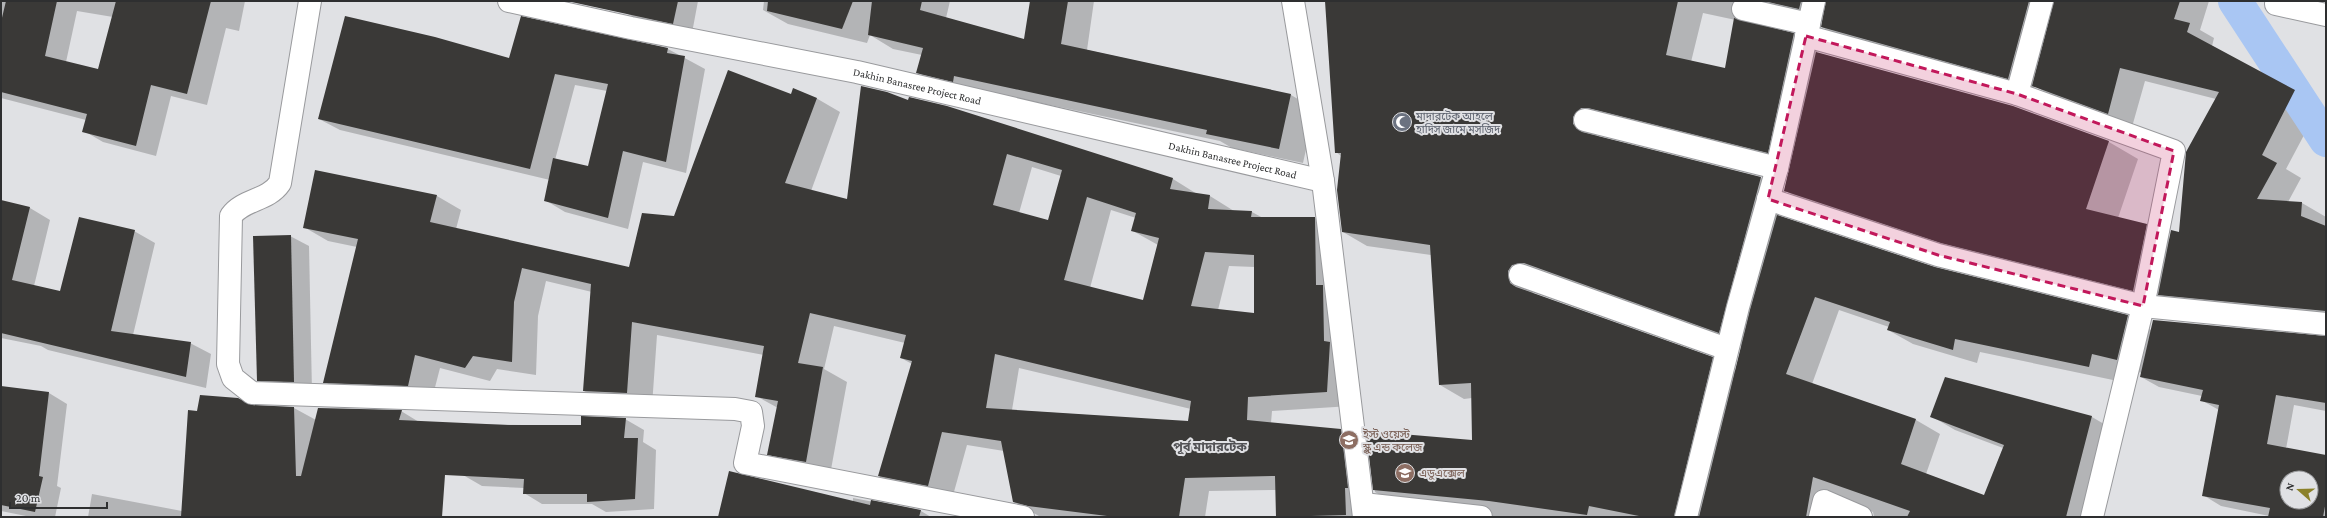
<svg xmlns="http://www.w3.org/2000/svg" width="2327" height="518" font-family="'Crimson Pro','Noto Sans Bengali',serif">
<rect width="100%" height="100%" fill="#e0e1e4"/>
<g fill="#0003" fill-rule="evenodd">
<path d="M 1,1 L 245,1 L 239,31 L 226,28 L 207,105 L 171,96 L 156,156 L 103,142 L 84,131 L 86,120 L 1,98 ZM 77,11 L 113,17 L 99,71 L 66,62 Z"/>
<polygon points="631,1 698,1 692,33 647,24 628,14"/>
<polygon points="764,1 950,1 946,18 1025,40 1031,1 1094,1 1087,50 1291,95 1315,109 1303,163 1232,148 1220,141 979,90 942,87 917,72 922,55 893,49 870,35 867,43 788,24 763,10"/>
<path d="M 1326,1 L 1747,1 L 1745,22 L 1703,13 L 1691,62 L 1725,69 L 1794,34 L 1818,48 L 1817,53 L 2109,142 L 2138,159 L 2118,218 L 2146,225 L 2170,239 L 2180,233 L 2216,99 L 2145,81 L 2132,127 L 2058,100 L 2035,86 L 2033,92 L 1847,41 L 1822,27 L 1823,22 L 1784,13 L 1762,1 L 2209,1 L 2200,30 L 2214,38 L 2212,46 L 2320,105 L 2286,169 L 2301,178 L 2288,202 L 2302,203 L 2326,217 L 2326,323 L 2163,307 L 1972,260 L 1814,208 L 1786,191 L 1779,217 L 1935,268 L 2128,316 L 2151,330 L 2326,337 L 2326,411 L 2294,405 L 2286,449 L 2326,456 L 2326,517 L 2274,517 L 2221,506 L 2203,495 L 2219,410 L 2201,400 L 2202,396 L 2159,387 L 2141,377 L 2142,373 L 2117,367 L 2113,380 L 1980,352 L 1977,363 L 1913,344 L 1888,330 L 1889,327 L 1839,310 L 1812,384 L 1916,420 L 1940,434 L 1926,474 L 1985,496 L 2003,448 L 1955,430 L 1931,416 L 1946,378 L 2092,417 L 2116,431 L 2093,517 L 1874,517 L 1873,512 L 1847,502 L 1835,517 L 1494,517 L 1399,506 L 1375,492 L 1367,432 L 1473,441 L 1472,398 L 1464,399 L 1440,385 L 1431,255 L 1367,246 L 1343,232 L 1341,156 L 1336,152 ZM 1613,121 L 1790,166 L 1784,191 L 1761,178 L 1597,137 L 1597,131 ZM 1549,277 L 1742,346 L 1736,372 L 1712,358 L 1533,294 L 1532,285 ZM 2287,478 L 2311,478 L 2311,502 L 2287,502 Z"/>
<path d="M 623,40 L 668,49 L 705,69 L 686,173 L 643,162 L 628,229 L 565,212 L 545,200 L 550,180 L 340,130 L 319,119 L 510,60 ZM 575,85 L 607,91 L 589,168 L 555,160 Z"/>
<path d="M 792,95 L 816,98 L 840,112 L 811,191 L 848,201 L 909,101 L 1173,179 L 1197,194 L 1210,196 L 1234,211 L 1252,212 L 1263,218 L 1315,218 L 1339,232 L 1351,406 L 1272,411 L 1271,423 L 1340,430 L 1365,444 L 1374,517 L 1277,517 L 1276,490 L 1209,491 L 1205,517 L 1039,516 L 1014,502 L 1004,451 L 967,445 L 952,499 L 903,490 L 879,476 L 912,364 L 901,358 L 905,343 L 834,326 L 824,369 L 847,382 L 830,475 L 793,468 L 769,454 L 778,408 L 756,396 L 764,355 L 657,335 L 652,406 L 608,405 L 584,391 L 592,292 L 546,281 L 538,316 L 536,375 L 497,369 L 490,381 L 440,368 L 432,399 L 349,396 L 325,382 L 357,247 L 328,241 L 304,227 L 437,196 L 461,210 L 456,229 L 629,268 L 674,217 ZM 1032,167 L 1061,176 L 1049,221 L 1019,213 ZM 1111,210 L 1136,218 L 1133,231 L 1158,245 L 1143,301 L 1090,288 ZM 1229,266 L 1255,267 L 1255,314 L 1218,310 ZM 1019,368 L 1191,409 L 1189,422 L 1012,410 Z"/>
<polygon points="1,201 30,208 50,220 34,286 61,292 134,231 155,243 133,335 190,343 211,354 206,388 48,350 41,346 1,338"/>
<polygon points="290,236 309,246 312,392 276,391 258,380"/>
<polygon points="1,387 49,393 67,404 57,486 61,488 55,517 31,517 1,511"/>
<polygon points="251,406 294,408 316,420 401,411 419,422 355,517 88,517 92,494 182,511 198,412"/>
<polygon points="625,419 644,430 643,442 656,450 654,509 606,512 592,504 542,504 524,493 524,488 482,486 463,475 470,424 582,426"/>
<polygon points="853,498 921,511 931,517 719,517 853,502"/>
</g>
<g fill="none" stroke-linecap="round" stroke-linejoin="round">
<polyline stroke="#a9c6f3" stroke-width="34" points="2235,1 2326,140"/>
</g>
<g fill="#3a3937" fill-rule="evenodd">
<polygon points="6,1 57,1 45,56 98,69 116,1 211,1 187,94 151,85 136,146 82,132 87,114 1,92 1,22"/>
<polygon points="567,1 678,1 673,24"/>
<polygon points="768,1 853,1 842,29 767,11"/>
<polygon points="872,1 922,1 920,10 1024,39 1030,1 1068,1 1061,44 1291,94 1279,149 1206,134 1207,130 954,76 953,82 916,73 923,48 868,35"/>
<polygon points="1325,1 1678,1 1666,55 1725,68 1734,18 1794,33 1768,153 1588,108 1581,108 1573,117 1573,124 1582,132 1761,177 1719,333 1524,263 1512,265 1508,271 1510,283 1516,287 1713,357 1674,517 1644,517 1589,506 1587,515 1489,501 1373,490 1366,431 1472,440 1471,383 1439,385 1430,245 1342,232 1337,190 1341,153 1335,153"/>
<polygon points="1764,1 1801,1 1799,9"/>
<polygon points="1826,1 2029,1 2008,79 1821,27"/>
<polygon points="2054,1 2180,1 2174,19 2190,23 2187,32 2295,90 2262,155 2277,163 2257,199 2302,202 2301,216 2326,226 2326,311 2158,295 2171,230 2179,232 2186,152 2219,92 2120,68 2108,114 2032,86"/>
<polygon points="345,16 435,37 509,58 521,16 668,48 667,53 685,56 666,162 623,151 608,218 544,201 553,158 588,166 608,84 555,74 530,169 318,119"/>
<polygon points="1816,52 2013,106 2109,141 2086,209 2147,224 2133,291 1941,243 1784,191"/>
<path d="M 728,70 L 791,94 L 793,88 L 817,98 L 785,183 L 847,199 L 861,86 L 887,92 L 908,100 L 909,97 L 947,106 L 1173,178 L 1170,189 L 1210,195 L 1208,209 L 1252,211 L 1251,217 L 1315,217 L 1316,285 L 1323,285 L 1324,341 L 1330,342 L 1327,392 L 1248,397 L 1247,420 L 1341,429 L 1348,488 L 1345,488 L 1346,515 L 1276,517 L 1275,476 L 1185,478 L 1179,517 L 1115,517 L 1028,506 L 1013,502 L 1001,441 L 942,432 L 928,486 L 878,476 L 912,361 L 900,358 L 906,335 L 810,313 L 798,363 L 823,367 L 806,462 L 767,455 L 778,401 L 755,397 L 764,346 L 632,322 L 627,393 L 583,391 L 591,284 L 522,268 L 514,302 L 512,362 L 473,356 L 465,368 L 415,355 L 408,386 L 323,383 L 358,239 L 303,228 L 315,170 L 437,195 L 430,222 L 629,267 L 642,213 L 674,216 ZM 1007,154 L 1062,170 L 1048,220 L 993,205 ZM 1087,197 L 1136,213 L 1131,231 L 1159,238 L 1143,300 L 1064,280 ZM 1205,252 L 1254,255 L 1254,313 L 1191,306 ZM 995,354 L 1191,401 L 1188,421 L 986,408 Z"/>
<polygon points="1,200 30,207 12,280 60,291 79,217 135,230 111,331 191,342 186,377 1,333"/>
<polygon points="1777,215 1935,267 2128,315 2117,360 2092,354 2089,367 1955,339 1953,350 1887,330 1890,322 1815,297 1786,374 1916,419 1901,464 1984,495 2004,445 1930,417 1945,377 2092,416 2066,517 1907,517 1910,511 1813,477 1806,517 1699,517 1750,310"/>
<polygon points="291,235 294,382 257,381 253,236"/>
<path d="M 2153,320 L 2326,336 L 2326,403 L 2276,395 L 2267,444 L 2326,455 L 2326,501 L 2323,517 L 2268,517 L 2270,508 L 2202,496 L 2219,405 L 2200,401 L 2203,390 L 2140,377 ZM 2287,478 L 2311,478 L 2311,502 L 2287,502 Z"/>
<polygon points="1,386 49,392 39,476 43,477 35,512 1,505"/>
<polygon points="200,395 238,398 252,405 294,407 296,476 301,476 318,408 402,410 399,420 508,425 581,425 581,416 626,418 624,438 638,438 635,499 587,502 587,494 523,494 524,479 445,475 442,517 181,517 188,410 197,411"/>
<polygon points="729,471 870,505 871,500 921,510 919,517 718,517"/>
</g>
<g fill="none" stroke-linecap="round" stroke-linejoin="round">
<defs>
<g id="minor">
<path d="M 310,1 L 280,183 C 268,201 243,199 231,216 L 228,364 L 233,378 L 252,393 L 735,409 L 751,412 L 753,426 L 745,463 L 1023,517"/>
<polyline points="2276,4 2326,15"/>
<polyline points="1743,9 1809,24"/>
<polyline points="1806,36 2017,94 2042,1"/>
<polyline points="2017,94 2174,151 2143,306 2092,517"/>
<polyline points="1585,120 1777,168"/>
<polyline points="1768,199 1938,255 2143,306 2326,324"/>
<polyline points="1520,275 1727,349"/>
<polyline points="1363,504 1481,517"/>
<polyline points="1686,517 1738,307 1777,168 1814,1"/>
<polyline points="1820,517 1824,501 1861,517"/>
</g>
<g id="tertiary">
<path id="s1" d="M 509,1 L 631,28 L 857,72 L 1323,181"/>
<polyline points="1293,1 1323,181 1364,517"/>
</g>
</defs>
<use href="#minor" stroke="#999a9d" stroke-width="24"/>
<use href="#tertiary" stroke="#999a9d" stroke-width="24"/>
<use href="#minor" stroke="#fff" stroke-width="22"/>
<use href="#tertiary" stroke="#fff" stroke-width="22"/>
</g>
<path fill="#c2185b" fill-opacity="0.2" stroke="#c2185b" stroke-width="3" stroke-dasharray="8 5" stroke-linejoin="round" d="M 1806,36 L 2017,94 L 2174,151 L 2143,306 L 1938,255 L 1768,199 Z"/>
<defs>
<symbol id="mosque-disc" viewBox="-11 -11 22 22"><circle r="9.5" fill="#6b7280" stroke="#e0e1e4"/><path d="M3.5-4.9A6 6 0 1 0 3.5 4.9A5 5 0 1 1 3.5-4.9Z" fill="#fff"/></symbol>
<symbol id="school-disc" viewBox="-11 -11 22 22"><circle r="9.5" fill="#8d6e63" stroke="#e0e1e4"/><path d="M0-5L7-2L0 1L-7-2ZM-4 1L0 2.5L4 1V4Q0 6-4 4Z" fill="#fff"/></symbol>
</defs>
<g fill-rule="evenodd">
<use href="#mosque-disc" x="1391" y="111" width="22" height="22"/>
<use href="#school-disc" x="1338" y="429" width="22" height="22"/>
<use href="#school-disc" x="1394" y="462" width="22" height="22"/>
</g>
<g text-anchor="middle" stroke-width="4" stroke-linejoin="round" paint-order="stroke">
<g font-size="11" fill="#2e2f30" stroke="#e0e1e4">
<text dy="4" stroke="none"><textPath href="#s1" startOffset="417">Dakhin Banasree Project Road</textPath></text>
<text dy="4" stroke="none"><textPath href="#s1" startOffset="741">Dakhin Banasree Project Road</textPath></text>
</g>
<g font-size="11" fill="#5b616d" stroke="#e0e1e4" text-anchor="start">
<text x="1416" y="120">মাদারটেক আহলে<tspan x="1416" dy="13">হাদিস জামে মসজিদ</tspan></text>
</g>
<g font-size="11" fill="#785e54" stroke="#e0e1e4" text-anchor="start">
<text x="1363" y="438">ইস্ট ওয়েস্ট<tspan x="1363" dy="13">স্কুল এন্ড কলেজ</tspan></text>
<text x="1419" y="477">এডুএক্সেল</text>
</g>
<g font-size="13" font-weight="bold" fill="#525255" stroke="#e0e1e4">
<text x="1210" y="451">পূর্ব মাদারটেক</text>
</g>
</g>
<rect width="2327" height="518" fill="none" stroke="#2e2f30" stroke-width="4"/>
<g transform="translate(2299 490) rotate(290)"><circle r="19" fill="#e0e1e4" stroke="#999a9c"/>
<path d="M0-3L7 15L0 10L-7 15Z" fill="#8b8129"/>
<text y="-6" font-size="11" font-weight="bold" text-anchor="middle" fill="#2e2f30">N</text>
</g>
<path d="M10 502v6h97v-6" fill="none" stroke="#2e2f30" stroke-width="2"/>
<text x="16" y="502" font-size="12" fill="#2e2f30" stroke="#e0e1e4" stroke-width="3" paint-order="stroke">20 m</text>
</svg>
